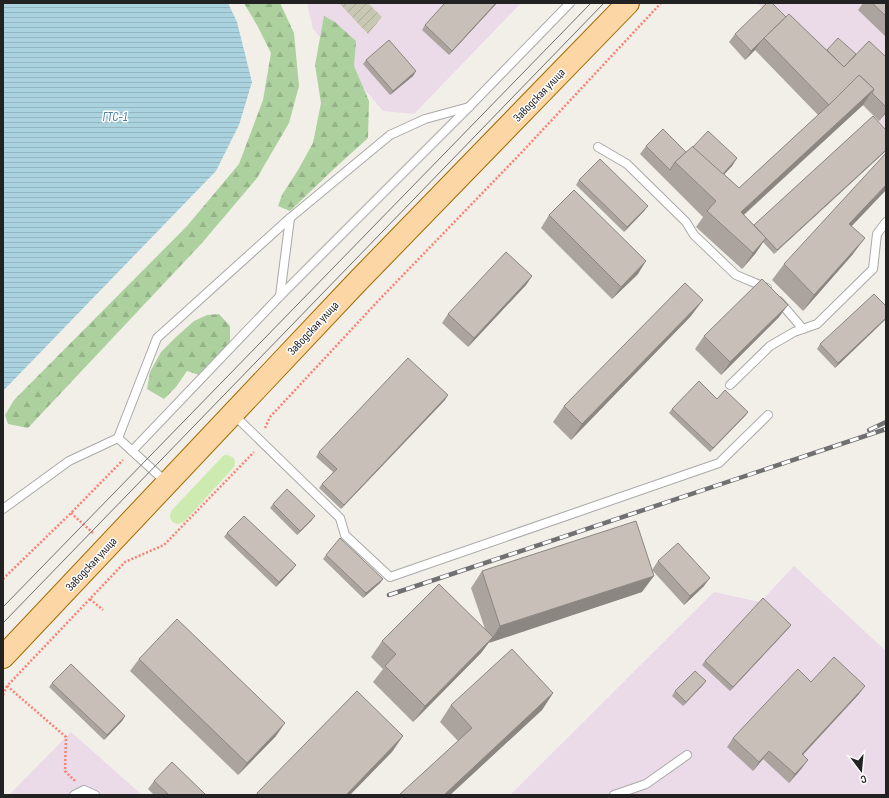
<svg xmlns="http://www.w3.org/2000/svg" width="889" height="798" font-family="'Sofia Sans Condensed',sans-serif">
<defs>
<pattern id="construction-furrows" width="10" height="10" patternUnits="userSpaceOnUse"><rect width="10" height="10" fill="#c7c7b4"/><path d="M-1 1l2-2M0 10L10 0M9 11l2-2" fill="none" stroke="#abab9a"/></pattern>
<pattern id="forest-firs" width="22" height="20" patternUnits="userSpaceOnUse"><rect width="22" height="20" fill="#add19e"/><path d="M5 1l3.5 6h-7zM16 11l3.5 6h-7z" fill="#95b388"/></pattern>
<pattern id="water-rules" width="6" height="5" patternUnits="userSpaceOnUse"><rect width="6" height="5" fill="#aad3df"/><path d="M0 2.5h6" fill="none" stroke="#92b5bf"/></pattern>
</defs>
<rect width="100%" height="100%" fill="#f2efe9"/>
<g fill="#ebdbe8">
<polygon points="307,3 521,3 414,114 383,111 313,29"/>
<polygon points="757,3 886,3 886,128 817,62"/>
<polygon points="794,566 886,651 886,795 510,795 714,592 760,602"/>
<polygon points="71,732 142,795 9,795"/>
</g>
<polygon fill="url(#construction-furrows)" points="339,3 368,3 382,17 368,34"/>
<path fill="#cdebb0" d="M 225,455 C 233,455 237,460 234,467 L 184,522 L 178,524 C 170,523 168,516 172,510 L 223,456 Z"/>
<g fill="url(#forest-firs)">
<polygon points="244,3 280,3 294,33 299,86 289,123 257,178 202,243 28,428 8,424 5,415 14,400 187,226 239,164 263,100 271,53 258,27"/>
<polygon points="324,16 335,22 356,41 354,66 369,101 368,138 337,166 290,211 278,206 282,195 298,170 313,143 321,103 315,65"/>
<polygon points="219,314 230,326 230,341 214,360 199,375 187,371 176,387 164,399 147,389 150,372 161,352 175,338 194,321 207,315"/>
</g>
<polygon fill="url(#water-rules)" points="3,3 228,3 237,22 252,82 239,125 216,171 3,391"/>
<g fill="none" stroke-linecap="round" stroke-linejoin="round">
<defs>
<g id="lane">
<polyline points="598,147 627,164 686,222 694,235 736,275 767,288"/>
<polyline points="280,296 290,218"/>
<polyline points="779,301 803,329"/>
<polyline points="730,385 770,346 794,332 817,324 873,269 877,234 886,222"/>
<polyline points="233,414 340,518 345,535 390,577 719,463 768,415"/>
<polyline points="118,438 166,482"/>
<polyline points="132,451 280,296 469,107 570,3"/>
<polyline points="3,509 69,461 118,438 157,338 290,218 390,135 425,119 469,107"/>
<polyline points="74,795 84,790 95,795"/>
<polyline points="614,795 646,784 687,755"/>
</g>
<polyline id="primary" points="3,657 357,282 628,3"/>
</defs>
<use href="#lane" stroke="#a9a9a9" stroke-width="10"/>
<use href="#primary" stroke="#a06b00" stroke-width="24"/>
<g stroke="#fa8072" stroke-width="2.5" stroke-dasharray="2 2" stroke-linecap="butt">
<polyline points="265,428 270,417 378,301 522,152 661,3"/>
<polyline points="71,513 93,533"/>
<polyline points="3,579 71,513 123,460"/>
<polyline points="90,599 103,610"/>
<polyline points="7,686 66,737 65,771 76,782"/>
<polyline points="3,695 7,686 125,562 164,545 254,452"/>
</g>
<use href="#lane" stroke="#fff" stroke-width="8"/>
<use href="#primary" stroke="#fcd6a4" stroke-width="22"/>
<g stroke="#707070" stroke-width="1">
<polyline points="3,607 591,3"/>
<polyline points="3,623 604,3"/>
</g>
<defs>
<g id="rail">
<polyline points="869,430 886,422"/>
<polyline points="389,595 886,429"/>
</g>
</defs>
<use href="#rail" stroke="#707070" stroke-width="4.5"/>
<use href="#rail" stroke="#fff" stroke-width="3" stroke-dasharray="9" stroke-linecap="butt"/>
</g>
<g fill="#aba49e">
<polygon points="497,3 449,55 422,30 425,25"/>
<polygon points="863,3 886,3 886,37 858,10"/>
<polygon points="786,17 827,50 856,54 886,57 886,113 879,121 863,105 744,215 754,225 873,116 774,254 763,242 755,254 742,269 696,227 703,217 640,154 646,146 686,152 693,147 737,158 732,166 724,174 739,188 818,115 755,50 745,60 729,42 735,34"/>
<polygon points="366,60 416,71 413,76 390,95 363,64"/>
<polygon points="579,180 645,210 624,232 576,185"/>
<polygon points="886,190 852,226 853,254 803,311 772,280 784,264"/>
<polygon points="549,215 638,274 612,299 541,228"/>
<polygon points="532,276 526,285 468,347 442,323 448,314"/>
<polygon points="886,306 886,319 835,368 817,349 820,344"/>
<polygon points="691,316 571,440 553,422 564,406"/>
<polygon points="779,317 721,375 695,349 704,336"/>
<polygon points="717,399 748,412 745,416 710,452 669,413 672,409"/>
<polygon points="445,400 341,509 319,488 322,484 333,472 316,457 319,452"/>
<polygon points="273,504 312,520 297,535 270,508"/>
<polygon points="227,533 293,569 276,587 224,537"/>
<polygon points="326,555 383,579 380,583 363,598 323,559"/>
<polygon points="658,561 704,586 684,605 652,570"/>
<polygon points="482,571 642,592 489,642 481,653 413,722 373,682 383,669 371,657 382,641 485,629 471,588"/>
<polygon points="791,625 788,629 730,691 702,665 705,661"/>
<polygon points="139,659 276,736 238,775 130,671"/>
<polygon points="811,682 859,694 803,755 802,768 789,783 763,759 753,771 727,747 733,738"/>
<polygon points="52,683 125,716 122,721 104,740 49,687"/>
<polygon points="703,685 683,706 672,696 675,691"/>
<polygon points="553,693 542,710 450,795 399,795 458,741 440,722 451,705"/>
<polygon points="154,781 206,795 154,795 148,789"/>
</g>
<g fill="#8b8681">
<polygon points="496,3 497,3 449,55 452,51"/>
<polygon points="761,41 755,50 745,60 751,51"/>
<polygon points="416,71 413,76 390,95 393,91"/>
<polygon points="874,89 863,105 729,228 741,212"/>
<polygon points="886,111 886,113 879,121"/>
<polygon points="886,150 886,151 774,254 777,250"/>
<polygon points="737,158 732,166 711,189 717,180"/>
<polygon points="886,185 886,190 838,240 849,224"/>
<polygon points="648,206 645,210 624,232 627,227"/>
<polygon points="766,238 755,254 742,269 753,253"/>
<polygon points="865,238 853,254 803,311 814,295"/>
<polygon points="646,261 638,274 612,299 621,287"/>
<polygon points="532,276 526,285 468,347 474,338"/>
<polygon points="703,300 691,316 571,440 582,424"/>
<polygon points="788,305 779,317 721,375 730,362"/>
<polygon points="886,318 886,319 835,368 838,363"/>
<polygon points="448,395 445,400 341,509 344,505"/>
<polygon points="748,412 745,416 710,452 713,448"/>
<polygon points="315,516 312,520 297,535 300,531"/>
<polygon points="296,565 293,569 276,587 279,582"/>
<polygon points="654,576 642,592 489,643 500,626"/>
<polygon points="710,578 704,586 684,605 690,596"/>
<polygon points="383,579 380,583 363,598 366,593"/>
<polygon points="791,625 788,629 730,691 733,687"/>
<polygon points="493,637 481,653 413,722 425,706"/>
<polygon points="706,681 703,685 683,706 686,702"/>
<polygon points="865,686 859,694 796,762 802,754"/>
<polygon points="553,693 542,710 450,795 444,795"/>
<polygon points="125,716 122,721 104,740 107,735"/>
<polygon points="285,723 276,736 238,775 247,763"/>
<polygon points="403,736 392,752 350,795 346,795"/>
<polygon points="769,751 763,759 753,771 759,762"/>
<polygon points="808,760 802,768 789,783 795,774"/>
</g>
<g fill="#c7bfb8" stroke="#8b8681">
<polygon points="445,3 496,3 452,51 425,25"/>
<polygon points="767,3 772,3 786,17 764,38 751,51 735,34"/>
<polygon points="872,3 886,3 886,16"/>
<polygon points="789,14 844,67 869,41 886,57 886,107 872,93 874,89 859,75 829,105 764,38"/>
<polygon points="838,38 856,54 844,67 827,50"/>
<polygon points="389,40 416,71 393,91 366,60"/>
<polygon points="859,75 874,89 741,212 766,238 753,253 707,211 716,201 675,162 693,146 739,188 832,102"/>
<polygon points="873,116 886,130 886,150 777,250 754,225"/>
<polygon points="663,129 686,152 675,162 670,170 646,146"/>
<polygon points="708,131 737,158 723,174 693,147"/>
<polygon points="886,153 886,185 849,224 865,238 814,295 784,264"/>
<polygon points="600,159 648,206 627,227 579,180"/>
<polygon points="574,190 646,261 621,287 549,215"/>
<polygon points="506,252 532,276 474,338 448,314"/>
<polygon points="762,279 788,305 730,362 704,336"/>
<polygon points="685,283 703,300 582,424 564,406"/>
<polygon points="874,294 886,306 886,318 838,363 820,344"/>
<polygon points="408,358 448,395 344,505 322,484 337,469 319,452"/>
<polygon points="699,381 717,399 725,390 748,412 713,448 672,409"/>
<polygon points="287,489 315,516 300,531 273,504"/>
<polygon points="244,516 296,565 279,582 227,533"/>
<polygon points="636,521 654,576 500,626 482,571"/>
<polygon points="340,538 383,579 366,593 326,555"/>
<polygon points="678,543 710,578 690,596 658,561"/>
<polygon points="439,584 493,637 425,706 385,666 396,654 382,641"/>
<polygon points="763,598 791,625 733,687 705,661"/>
<polygon points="177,619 285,723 247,763 139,659"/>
<polygon points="512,649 553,693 444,795 399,795 472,728 451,705"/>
<polygon points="834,657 865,686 802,754 808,760 795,774 769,751 759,762 733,738 798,669 811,682"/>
<polygon points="71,664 125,716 107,735 52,683"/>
<polygon points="695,671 706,681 686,702 675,691"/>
<polygon points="357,691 403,736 346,795 258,795 257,793"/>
<polygon points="172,762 206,795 169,795 154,781"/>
</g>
<g text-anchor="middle" stroke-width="3" stroke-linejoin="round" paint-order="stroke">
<g font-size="12" fill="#222" stroke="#fff">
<text transform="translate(539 95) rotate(-46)" y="4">Заводская улица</text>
<text transform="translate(313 328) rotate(-47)" y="4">Заводская улица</text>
<text transform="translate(91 564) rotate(-47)" y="4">Заводская улица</text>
</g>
<g font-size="13" font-style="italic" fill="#4a7aab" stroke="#fff">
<text x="115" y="121">ГТС-1</text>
</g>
</g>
<rect width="889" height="798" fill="none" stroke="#222222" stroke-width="8"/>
<g transform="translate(861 770) rotate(164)" stroke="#ffffff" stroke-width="3" paint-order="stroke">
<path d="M0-3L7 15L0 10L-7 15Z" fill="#222222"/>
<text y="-6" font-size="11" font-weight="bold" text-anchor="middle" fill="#222222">С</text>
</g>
</svg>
